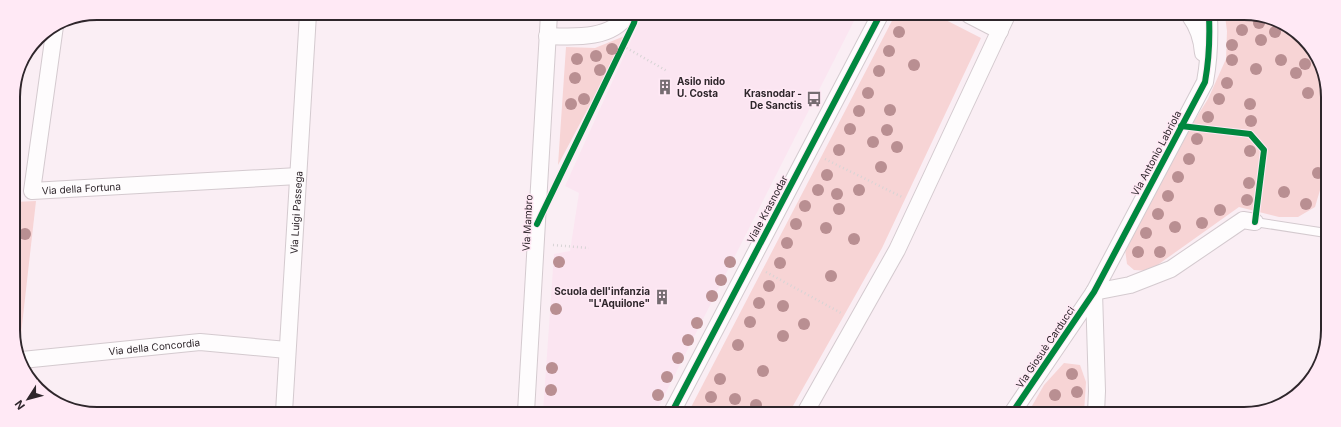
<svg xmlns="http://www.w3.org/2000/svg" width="1341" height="427" font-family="Inter,sans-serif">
<rect width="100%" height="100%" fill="#faeef4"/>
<polygon fill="#fbe5f1" points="643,14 857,15 656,412 543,412 554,254 570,251 579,193 565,186"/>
<g fill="#f7d4d5">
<polygon points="566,14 602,14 596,18 565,21"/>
<polygon points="895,15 936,15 981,38 882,248 789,413 688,413"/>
<polygon points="1225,16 1266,16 1307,42 1326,81 1326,155 1324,155 1323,180 1315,207 1298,217 1279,217 1239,207 1149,271 1134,270 1127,264 1125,249 1196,118 1208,99 1226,59 1227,31"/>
<polygon points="627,35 558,165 566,47 595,48"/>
<path d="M 26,56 L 13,150 C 13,120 8,83 26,56 Z"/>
<polygon points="36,201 20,343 15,343 14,202"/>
<polygon points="1064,363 1080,365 1086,382 1084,413 1028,413 1044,385"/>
</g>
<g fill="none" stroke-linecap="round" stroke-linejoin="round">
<defs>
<polyline id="service" points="1255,222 1326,233"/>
<g id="minor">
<polyline points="969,15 1000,31"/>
<path d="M 1190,16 C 1198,27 1202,39 1203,53"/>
<path id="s1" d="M 55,26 L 32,191 L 298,176"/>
<path d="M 547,36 C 574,37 611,40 628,14"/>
<polyline points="1094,292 1130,285 1171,269 1243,220 1255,222"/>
<polyline points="1094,292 1097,391 1096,413"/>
<path id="s2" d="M 22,360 L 200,342 L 287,350"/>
<path id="s3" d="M 284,412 L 308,14"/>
<polyline points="526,412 549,14"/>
<polyline points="672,412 880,15"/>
<polyline points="805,413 897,250 1007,15"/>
<path d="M 1012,413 L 1094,292 L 1205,82 C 1209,60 1210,39 1209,16"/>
</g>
</defs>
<use href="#service" stroke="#d4cacf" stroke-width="10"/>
<use href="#minor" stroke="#d4cacf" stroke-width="18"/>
<g stroke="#d7d4d5" stroke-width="2.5" stroke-dasharray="1 3" stroke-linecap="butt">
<polyline points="623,46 667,71"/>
<polyline points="825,159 902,197"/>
<polyline points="553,245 589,248"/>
<polyline points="766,272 841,313"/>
</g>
<use href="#service" stroke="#fefcfd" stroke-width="8"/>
<use href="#minor" stroke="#fefcfd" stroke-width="16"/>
<defs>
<g id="cycleway">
<polyline points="1181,126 1250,134 1264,150 1255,222"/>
<polyline points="537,224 634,23 636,14"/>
<polyline points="672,412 880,15"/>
<path d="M 1012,413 L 1094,292 L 1205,82 C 1209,60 1210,39 1209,16"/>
</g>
</defs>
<use href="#cycleway" stroke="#ffe9f5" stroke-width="8"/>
<use href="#cycleway" stroke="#00873e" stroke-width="6"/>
</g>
<g fill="#b98f92">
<circle cx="1259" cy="23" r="6"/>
<circle cx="1242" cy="30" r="6"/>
<circle cx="899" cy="32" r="6"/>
<circle cx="1275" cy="32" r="6"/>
<circle cx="1261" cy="40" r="6"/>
<circle cx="1232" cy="45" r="6"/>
<circle cx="612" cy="49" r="6"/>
<circle cx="889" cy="51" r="6"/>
<circle cx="596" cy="56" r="6"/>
<circle cx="577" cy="59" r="6"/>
<circle cx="1232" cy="60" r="6"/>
<circle cx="1281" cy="60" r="6"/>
<circle cx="1305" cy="64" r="6"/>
<circle cx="914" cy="65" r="6"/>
<circle cx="1256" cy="69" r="6"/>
<circle cx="600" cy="70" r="6"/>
<circle cx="879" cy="71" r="6"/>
<circle cx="1296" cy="73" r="6"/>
<circle cx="575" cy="78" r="6"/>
<circle cx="1227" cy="83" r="6"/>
<circle cx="868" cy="93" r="6"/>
<circle cx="1308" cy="93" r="6"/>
<circle cx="584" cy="99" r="6"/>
<circle cx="1219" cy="99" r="6"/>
<circle cx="571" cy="104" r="6"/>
<circle cx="1250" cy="104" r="6"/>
<circle cx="890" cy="110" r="6"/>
<circle cx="859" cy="111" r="6"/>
<circle cx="1208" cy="117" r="6"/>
<circle cx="1251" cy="121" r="6"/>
<circle cx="850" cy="129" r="6"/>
<circle cx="887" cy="130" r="6"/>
<circle cx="1197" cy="139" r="6"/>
<circle cx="873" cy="142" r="6"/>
<circle cx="897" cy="147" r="6"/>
<circle cx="839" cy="150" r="6"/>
<circle cx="1250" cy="151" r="6"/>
<circle cx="1189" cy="159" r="6"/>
<circle cx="881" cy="167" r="6"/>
<circle cx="1318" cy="173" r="6"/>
<circle cx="827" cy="175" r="6"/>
<circle cx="1178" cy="177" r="6"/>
<circle cx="1249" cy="183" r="6"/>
<circle cx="818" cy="190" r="6"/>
<circle cx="859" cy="190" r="6"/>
<circle cx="1284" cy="192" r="6"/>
<circle cx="837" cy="194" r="6"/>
<circle cx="1168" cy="196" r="6"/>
<circle cx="1247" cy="200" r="6"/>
<circle cx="1306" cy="204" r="6"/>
<circle cx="805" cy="206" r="6"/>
<circle cx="839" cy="209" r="6"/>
<circle cx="1220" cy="210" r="6"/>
<circle cx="1158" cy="214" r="6"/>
<circle cx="1202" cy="223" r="6"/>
<circle cx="796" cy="224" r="6"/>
<circle cx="1175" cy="227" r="6"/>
<circle cx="826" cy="228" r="6"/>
<circle cx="1146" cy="233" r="6"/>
<circle cx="25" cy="234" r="6"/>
<circle cx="854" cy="239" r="6"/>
<circle cx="787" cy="243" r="6"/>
<circle cx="1138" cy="252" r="6"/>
<circle cx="1160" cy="252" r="6"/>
<circle cx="559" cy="262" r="6"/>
<circle cx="730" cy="262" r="6"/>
<circle cx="780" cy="263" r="6"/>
<circle cx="831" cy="276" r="6"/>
<circle cx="721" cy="280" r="6"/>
<circle cx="769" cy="286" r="6"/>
<circle cx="712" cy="296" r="6"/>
<circle cx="759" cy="303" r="6"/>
<circle cx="783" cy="306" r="6"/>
<circle cx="556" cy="309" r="6"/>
<circle cx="750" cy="322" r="6"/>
<circle cx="697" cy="323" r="6"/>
<circle cx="804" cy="324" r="6"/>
<circle cx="783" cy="336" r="6"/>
<circle cx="688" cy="340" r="6"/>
<circle cx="738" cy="345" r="6"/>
<circle cx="678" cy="358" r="6"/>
<circle cx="552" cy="368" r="6"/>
<circle cx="763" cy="371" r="6"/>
<circle cx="1072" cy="374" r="6"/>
<circle cx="667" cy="377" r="6"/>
<circle cx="720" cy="379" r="6"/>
<circle cx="551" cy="390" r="6"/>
<circle cx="1077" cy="392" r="6"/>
<circle cx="658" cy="395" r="6"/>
<circle cx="1055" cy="395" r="6"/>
<circle cx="711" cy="397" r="6"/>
<circle cx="735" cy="399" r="6"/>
<circle cx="756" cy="405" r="6"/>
</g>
<defs>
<symbol id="building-bare" viewBox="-9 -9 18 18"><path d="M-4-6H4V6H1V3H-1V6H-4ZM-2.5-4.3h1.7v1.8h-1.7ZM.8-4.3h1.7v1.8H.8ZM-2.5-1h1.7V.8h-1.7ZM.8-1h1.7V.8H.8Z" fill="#756c71" stroke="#ffe9f5" stroke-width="2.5" paint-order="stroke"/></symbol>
<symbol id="bus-bare" viewBox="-9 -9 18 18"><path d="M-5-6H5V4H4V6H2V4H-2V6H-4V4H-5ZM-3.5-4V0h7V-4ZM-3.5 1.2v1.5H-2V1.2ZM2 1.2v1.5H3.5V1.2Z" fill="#756c71" stroke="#ffe9f5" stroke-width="2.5" paint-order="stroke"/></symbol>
</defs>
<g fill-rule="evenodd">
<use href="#building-bare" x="654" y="76" width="22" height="22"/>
<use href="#bus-bare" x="803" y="88" width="22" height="22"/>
<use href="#building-bare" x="651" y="286" width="22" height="22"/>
</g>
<g text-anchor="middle" stroke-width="3" stroke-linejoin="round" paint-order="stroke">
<g font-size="10" font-weight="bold" fill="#2e262b" stroke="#ffe9f5" text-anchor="end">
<text x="677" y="85" text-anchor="start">Asilo nido<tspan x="677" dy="12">U. Costa</tspan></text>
<text x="802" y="97">Krasnodar -<tspan x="802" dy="12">De Sanctis</tspan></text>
<text x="650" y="295">Scuola dell'infanzia<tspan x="650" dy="12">"L'Aquilone"</tspan></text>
</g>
<g font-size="10" fill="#2e262b" stroke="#ffe9f5">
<text transform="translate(1156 153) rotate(-62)" y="4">Via Antonio Labriola</text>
<text dy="4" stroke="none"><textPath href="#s1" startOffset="216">Via della Fortuna</textPath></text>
<text transform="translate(767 209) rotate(-62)" y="4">Viale Krasnodar</text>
<text dy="4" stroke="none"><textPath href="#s3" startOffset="200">Via Luigi Passega</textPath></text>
<text transform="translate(527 223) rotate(-87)" y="4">Via Mambro</text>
<text dy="4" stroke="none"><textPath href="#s2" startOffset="133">Via della Concordia</textPath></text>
<text transform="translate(1045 347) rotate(-56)" y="4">Via Giosuè Carducci</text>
</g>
</g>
<path d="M0 0H1341V427H0ZM97 20H1244A77 77 0 0 1 1321 97V330A77 77 0 0 1 1244 407H97A77 77 0 0 1 20 330V97A77 77 0 0 1 97 20Z" fill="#ffe9f5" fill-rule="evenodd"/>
<path fill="none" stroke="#2e262b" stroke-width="2" d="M97 20H1244A77 77 0 0 1 1321 97V330A77 77 0 0 1 1244 407H97A77 77 0 0 1 20 330V97A77 77 0 0 1 97 20Z"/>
<g transform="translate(28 399) rotate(234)" stroke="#ffe9f5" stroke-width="3" paint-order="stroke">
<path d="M0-3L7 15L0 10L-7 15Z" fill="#2e262b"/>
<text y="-6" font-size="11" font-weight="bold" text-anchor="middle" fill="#2e262b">N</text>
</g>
</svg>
